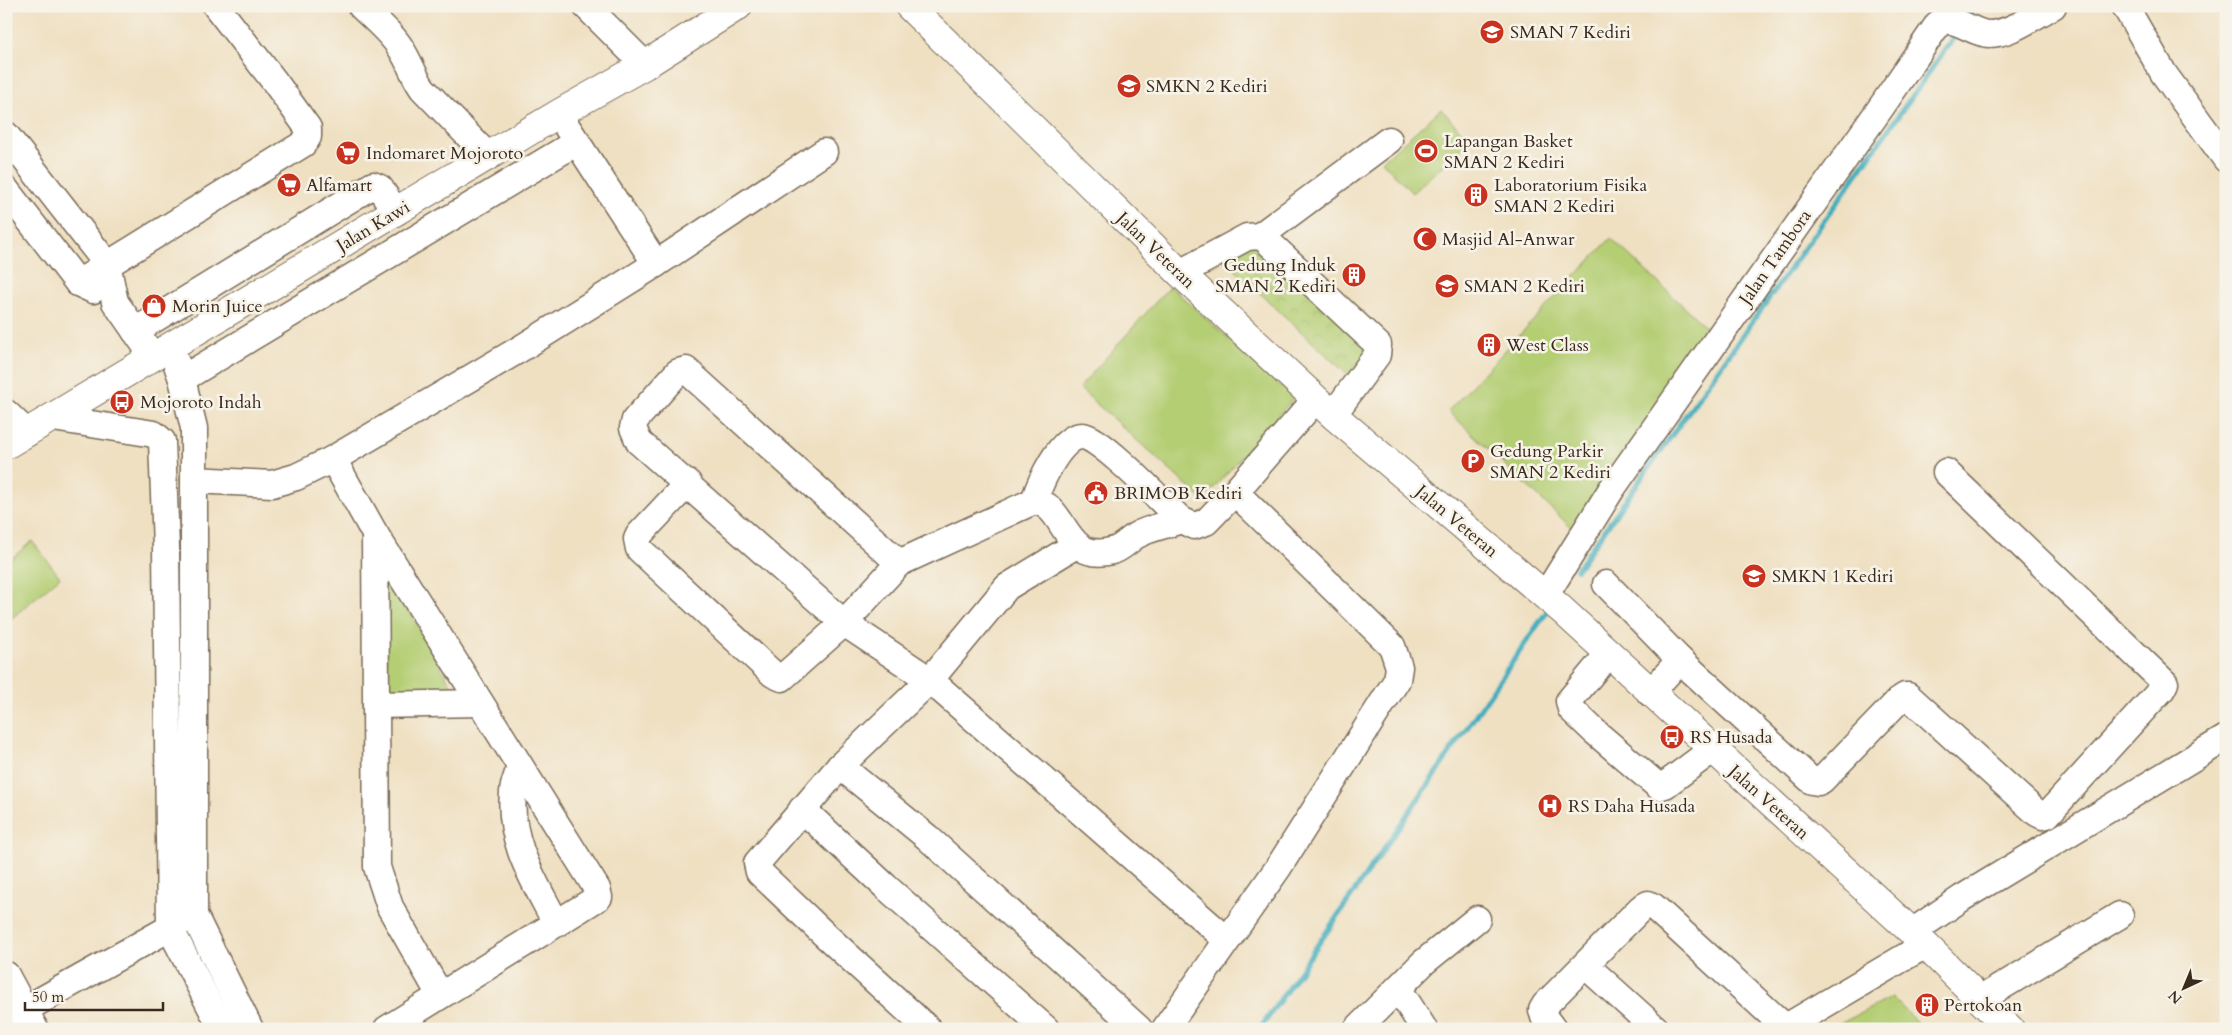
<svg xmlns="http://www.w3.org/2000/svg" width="2232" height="1035" font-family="Cardo,serif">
<defs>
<pattern id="park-crowns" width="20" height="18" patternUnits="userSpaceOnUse" patternTransform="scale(1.25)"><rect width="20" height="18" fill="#b4ce73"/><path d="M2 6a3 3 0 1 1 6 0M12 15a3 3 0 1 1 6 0" fill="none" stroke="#9cb163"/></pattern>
</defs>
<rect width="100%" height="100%" fill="#f7f3e8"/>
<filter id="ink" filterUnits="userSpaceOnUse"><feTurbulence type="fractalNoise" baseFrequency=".02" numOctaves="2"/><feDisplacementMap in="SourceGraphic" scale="10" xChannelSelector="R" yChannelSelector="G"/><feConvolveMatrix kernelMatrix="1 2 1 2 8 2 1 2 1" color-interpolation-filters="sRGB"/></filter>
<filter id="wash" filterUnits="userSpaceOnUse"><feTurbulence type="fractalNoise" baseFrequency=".0096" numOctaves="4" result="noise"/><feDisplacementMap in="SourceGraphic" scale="20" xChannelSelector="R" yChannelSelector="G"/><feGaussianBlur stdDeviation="1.12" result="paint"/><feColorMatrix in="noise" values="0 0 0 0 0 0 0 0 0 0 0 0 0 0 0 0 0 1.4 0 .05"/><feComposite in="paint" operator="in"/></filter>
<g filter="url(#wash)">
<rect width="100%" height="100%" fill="#efe0c2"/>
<g fill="#b4ce73" stroke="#787c48">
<polygon points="1441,109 1470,141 1412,193 1382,161"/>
<polygon points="1611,238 1714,335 1576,532 1448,411"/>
<polygon points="1170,286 1294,398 1203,500 1079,388"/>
<polygon points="32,541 60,577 6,623 6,563"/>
<polygon points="384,566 457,696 387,694"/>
<polygon points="1892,997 1924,1029 1830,1029"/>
</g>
<polygon fill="url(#park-crowns)" stroke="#787c48" points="1262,241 1374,347 1352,379 1221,257"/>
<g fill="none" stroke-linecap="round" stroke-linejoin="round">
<g stroke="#3fadbd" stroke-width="5.5">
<polyline points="1967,19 1976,6"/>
<polyline points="1577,569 1959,30"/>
<polyline points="1260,1029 1550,607"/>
</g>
</g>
</g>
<g filter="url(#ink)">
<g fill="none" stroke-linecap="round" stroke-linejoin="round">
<defs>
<g id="minor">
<path d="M 361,6 C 375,20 394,35 403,52 C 411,65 414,77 423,89 L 488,156"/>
<polyline points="586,6 645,65"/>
<polyline points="2125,6 2164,74 2226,159"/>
<polyline points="567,127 656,264"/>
<polyline points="6,135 107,264 115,302 145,345"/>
<polyline points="6,190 78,283 93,290"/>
<polyline points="1260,236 1389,140"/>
<polyline points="1180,273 1247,237 1260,236 1266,240 1378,345 1377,355 1333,415"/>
<polyline points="78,283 303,144 308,137 308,128 275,82 216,6"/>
<polyline points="135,331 373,185 380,188 396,212"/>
<polyline points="171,348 182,379 194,428 194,915 250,1029"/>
<polyline points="182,379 577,142"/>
<polyline points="6,413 27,433"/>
<polyline points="53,418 154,434 162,441 166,547 170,928 222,1029"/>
<polyline points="194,480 272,484 296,477 333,459"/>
<path d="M 688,483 L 639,535 L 637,539 L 639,549 L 773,674 L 782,678 L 844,623 L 899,563 L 1034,501 C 1068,505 1062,566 1115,550 C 1123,547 1130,539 1137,535 C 1150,528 1167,525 1181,520"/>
<path d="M 1034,501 C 1040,483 1060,436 1082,436 C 1099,435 1166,506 1181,520 L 1194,526 L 1206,522 L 1235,492 L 1316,399"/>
<polyline points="375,534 377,867 390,907 440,995"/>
<polyline points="899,563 686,370 678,372 635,420 633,428 639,442 844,623 930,680 1227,940"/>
<polyline points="1606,584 1680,660 1812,781 1818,782 1822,780 1899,700 1905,696 1908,696 2037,813 2043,816 2047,815 2162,689 2165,683 1946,472"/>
<path d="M 1545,596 L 1611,490 L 1882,106 L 1938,24 C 1952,13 1973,34 1989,34 C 2010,34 2034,16 2053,6"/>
<polyline points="1609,653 1569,701 1571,709 1594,731 1659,787 1665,785 1712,750"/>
<polyline points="1650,693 1680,660"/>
<polyline points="376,705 480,703"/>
<polyline points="840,766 927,837 1139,1029"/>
<path d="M 520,767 C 518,775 513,784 513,793 C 508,842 535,882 556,923"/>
<polyline points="802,809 886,887 1046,1029"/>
<polyline points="1912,932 1962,898 2226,738"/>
<polyline points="1585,965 1656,1029"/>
<polyline points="6,975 35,1029"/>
<polyline points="1398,988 1424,962 1477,919"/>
<polyline points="1981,999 2120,915"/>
<polyline points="6,1020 184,920"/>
<polyline points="387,1029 599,897 597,889 375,534 333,459 520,349 656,264 824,152"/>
<polyline points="928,1029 824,934 759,872 757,863 840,766 930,680 1007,587 1076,545"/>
<polyline points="1165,1029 1278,868 1397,680 1399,667 1392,646 1235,492"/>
<polyline points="1357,1029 1398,988 1424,1029"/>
<polyline points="1553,1029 1544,1017 1542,1010 1545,1005 1641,908 1648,904 1654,907 1786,1028"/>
<polyline points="1783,1029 1925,945"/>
</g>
<g id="major">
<polyline points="909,6 1180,273 1333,415 1562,610 1912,932 2010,1029"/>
<polyline points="6,445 558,114 645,65 738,6"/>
</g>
</defs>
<use href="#minor" stroke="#7a6a57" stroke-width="29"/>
<use href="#major" stroke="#7a6a57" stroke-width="30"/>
<use href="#minor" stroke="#fff" stroke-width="26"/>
<use href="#major" stroke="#fff" stroke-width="28"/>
</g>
</g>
<defs>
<symbol id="school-disc" viewBox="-11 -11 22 22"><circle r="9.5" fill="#c8321e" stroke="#f7f3e8"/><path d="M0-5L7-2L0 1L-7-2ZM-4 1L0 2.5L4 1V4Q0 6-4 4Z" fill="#fff"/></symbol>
<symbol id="stadium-disc" viewBox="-11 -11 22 22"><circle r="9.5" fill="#c8321e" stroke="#f7f3e8"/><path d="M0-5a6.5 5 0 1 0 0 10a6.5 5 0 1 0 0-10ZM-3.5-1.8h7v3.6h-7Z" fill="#fff"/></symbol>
<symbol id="supermarket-disc" viewBox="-11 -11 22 22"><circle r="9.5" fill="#c8321e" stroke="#f7f3e8"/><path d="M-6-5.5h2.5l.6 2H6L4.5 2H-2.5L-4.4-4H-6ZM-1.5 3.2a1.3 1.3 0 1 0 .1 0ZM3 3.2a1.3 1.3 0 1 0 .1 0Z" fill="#fff"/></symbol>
<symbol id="building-disc" viewBox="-11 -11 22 22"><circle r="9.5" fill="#c8321e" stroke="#f7f3e8"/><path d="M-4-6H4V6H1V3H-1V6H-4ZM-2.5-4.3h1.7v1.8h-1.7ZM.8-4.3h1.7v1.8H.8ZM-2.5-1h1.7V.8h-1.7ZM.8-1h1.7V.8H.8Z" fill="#fff"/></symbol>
<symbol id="mosque-disc" viewBox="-11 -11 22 22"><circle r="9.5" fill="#c8321e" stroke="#f7f3e8"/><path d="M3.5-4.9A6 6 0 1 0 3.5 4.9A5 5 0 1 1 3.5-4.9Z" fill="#fff"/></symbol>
<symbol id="shop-disc" viewBox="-11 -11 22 22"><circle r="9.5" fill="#c8321e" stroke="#f7f3e8"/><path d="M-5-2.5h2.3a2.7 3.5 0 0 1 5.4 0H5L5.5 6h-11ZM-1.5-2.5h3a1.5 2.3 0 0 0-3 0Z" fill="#fff"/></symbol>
<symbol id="bus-disc" viewBox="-11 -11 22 22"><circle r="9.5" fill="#c8321e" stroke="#f7f3e8"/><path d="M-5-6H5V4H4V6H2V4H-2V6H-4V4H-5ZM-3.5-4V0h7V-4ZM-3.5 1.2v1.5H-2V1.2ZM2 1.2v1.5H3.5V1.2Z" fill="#fff"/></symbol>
<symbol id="parking-disc" viewBox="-11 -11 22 22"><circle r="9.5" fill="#c8321e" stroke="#f7f3e8"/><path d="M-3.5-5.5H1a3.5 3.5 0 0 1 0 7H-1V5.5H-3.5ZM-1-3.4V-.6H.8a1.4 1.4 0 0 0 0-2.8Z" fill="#fff"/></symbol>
<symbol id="civic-disc" viewBox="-11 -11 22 22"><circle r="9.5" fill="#c8321e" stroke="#f7f3e8"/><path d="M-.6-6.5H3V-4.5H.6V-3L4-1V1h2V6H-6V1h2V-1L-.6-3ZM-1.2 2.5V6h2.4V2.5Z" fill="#fff"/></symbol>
<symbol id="hospital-disc" viewBox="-11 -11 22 22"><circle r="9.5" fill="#c8321e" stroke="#f7f3e8"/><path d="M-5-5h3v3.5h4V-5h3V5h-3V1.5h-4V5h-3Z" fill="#fff"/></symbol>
</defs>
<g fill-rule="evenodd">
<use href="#school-disc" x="1478" y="18" width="28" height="28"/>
<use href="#school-disc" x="1115" y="72" width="28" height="28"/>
<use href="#stadium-disc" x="1412" y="137" width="28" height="28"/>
<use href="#supermarket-disc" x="334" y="139" width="28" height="28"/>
<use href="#supermarket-disc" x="275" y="171" width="28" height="28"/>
<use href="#building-disc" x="1462" y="181" width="28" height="28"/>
<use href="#mosque-disc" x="1411" y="225" width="28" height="28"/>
<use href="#building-disc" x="1340" y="261" width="28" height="28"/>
<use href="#school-disc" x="1433" y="272" width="28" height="28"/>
<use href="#shop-disc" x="140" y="292" width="28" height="28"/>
<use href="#building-disc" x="1475" y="331" width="28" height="28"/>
<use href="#bus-disc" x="108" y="388" width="28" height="28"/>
<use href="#parking-disc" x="1459" y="447" width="28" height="28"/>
<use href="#civic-disc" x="1082" y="479" width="28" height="28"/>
<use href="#school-disc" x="1740" y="562" width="28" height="28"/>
<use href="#bus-disc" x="1658" y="723" width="28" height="28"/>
<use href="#hospital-disc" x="1536" y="792" width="28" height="28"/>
<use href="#building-disc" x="1913" y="991" width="28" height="28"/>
</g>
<g text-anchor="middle" stroke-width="5" stroke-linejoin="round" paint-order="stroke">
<g font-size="18" fill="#3b2a1e" stroke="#f7f3e8" text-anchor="start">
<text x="1510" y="38">SMAN 7 Kediri</text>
<text x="1146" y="92">SMKN 2 Kediri</text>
<text x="1444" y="147">Lapangan Basket<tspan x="1444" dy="21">SMAN 2 Kediri</tspan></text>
<text x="366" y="159">Indomaret Mojoroto</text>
<text x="306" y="191">Alfamart</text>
<text x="1494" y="191">Laboratorium Fisika<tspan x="1494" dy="21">SMAN 2 Kediri</tspan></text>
<text x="1442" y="245">Masjid Al-Anwar</text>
<text x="1336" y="271" text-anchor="end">Gedung Induk<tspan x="1336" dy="21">SMAN 2 Kediri</tspan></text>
<text x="1464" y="292">SMAN 2 Kediri</text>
<text x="172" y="312">Morin Juice</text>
<text x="1506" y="351">West Class</text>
<text x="140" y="408">Mojoroto Indah</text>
<text x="1490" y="457">Gedung Parkir<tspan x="1490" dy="21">SMAN 2 Kediri</tspan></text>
<text x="1114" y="499">BRIMOB Kediri</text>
<text x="1772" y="582">SMKN 1 Kediri</text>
<text x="1690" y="743">RS Husada</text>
<text x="1568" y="812">RS Daha Husada</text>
<text x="1944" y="1011">Pertokoan</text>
</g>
<g font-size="18" fill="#3b2a1e" stroke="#f7f3e8">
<text transform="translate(373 226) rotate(-31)" y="6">Jalan Kawi</text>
<text transform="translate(1156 250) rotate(44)" y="6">Jalan Veteran</text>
<text transform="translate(1775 257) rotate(-55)" y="6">Jalan Tambora</text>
<text transform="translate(1457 521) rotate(40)" y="6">Jalan Veteran</text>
<text transform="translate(1769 802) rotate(42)" y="6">Jalan Veteran</text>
</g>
</g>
<rect width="2232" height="1035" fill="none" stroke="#f7f3e8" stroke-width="25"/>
<g transform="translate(2184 988) rotate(224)" stroke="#f7f3e8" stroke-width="4" paint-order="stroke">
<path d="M0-4L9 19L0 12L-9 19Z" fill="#3b2a1e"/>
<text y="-8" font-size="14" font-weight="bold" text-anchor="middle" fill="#3b2a1e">N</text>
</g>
<path d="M25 1002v8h138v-8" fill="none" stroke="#3b2a1e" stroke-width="2.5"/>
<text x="32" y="1002" font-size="15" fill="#3b2a1e" stroke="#f7f3e8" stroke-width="4" paint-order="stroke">50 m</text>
</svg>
